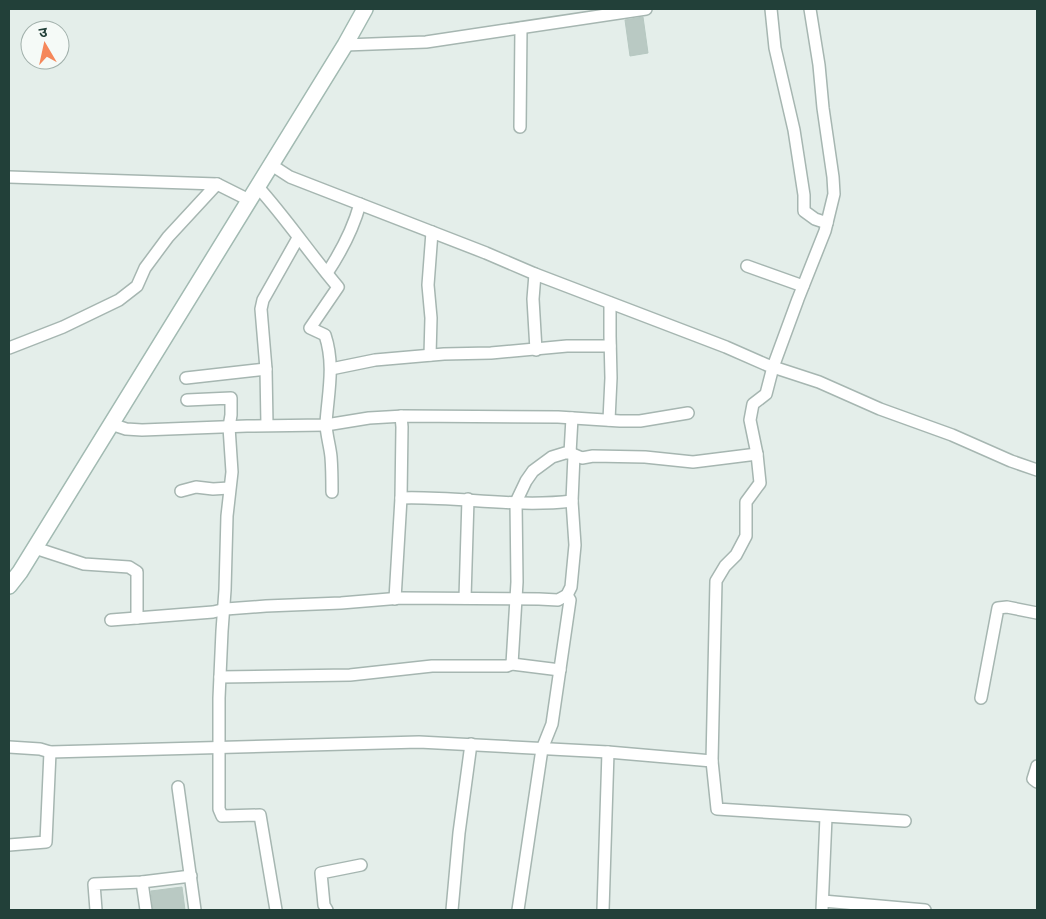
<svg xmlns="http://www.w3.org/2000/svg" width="1046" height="919" font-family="'Titillium Web','Noto Sans Devanagari',sans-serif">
<rect width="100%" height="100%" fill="#e4eeea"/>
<g fill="#b9c9c3" stroke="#b6c8c1">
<polygon points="643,17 648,53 630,56 625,20"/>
<polygon points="182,887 185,910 153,910 151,891"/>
</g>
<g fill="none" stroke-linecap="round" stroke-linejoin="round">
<defs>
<g id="street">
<polyline points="771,9 775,48 794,130 804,195 804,211 815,219 827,223"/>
<polyline points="810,9 819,65 823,108 833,177 834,194 825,231 798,299 773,367 766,394 753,404 750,420 757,454 760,483 746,502 746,536 736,555 725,566 716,581 712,761 717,809 905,821"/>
<polyline points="345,45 426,42 646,9"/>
<polyline points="520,127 521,28"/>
<polyline points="270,164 290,177 486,253 535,274 726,347 767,365 819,382 880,409 952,435 1011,461 1037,470"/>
<polyline points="9,177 217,184 249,200"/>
<path d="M 257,186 C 286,218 310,254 338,287 L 310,328 L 325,335 C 335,365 328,393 326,423 C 326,434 330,446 331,457 C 332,469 332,481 332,492"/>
<polyline points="747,266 803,286"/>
<path d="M 327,273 C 341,252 353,229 360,204"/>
<polyline points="535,274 533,299 536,350"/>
<polyline points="9,348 63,327 119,300 137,286 145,268 168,237 217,184"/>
<polyline points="430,355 431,318 428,285 432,232"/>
<polyline points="331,369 375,360 444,354 491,353 567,346 610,346"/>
<polyline points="186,378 266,369"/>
<polyline points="187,400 231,398 231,415 229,427 232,472 227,516 225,590 222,631 219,698 219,809 222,816 260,815 276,910"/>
<polyline points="609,420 611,378 610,336 610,303"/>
<polyline points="111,424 126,429 142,430 247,426 326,425 369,418 404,416 558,417 620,421 640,421 688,413"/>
<polyline points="267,425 266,369 261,309 263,300 298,238"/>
<polyline points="570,453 572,418"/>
<polyline points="181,491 196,487 213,489 229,488"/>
<path d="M 401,498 C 457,496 515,508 572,501"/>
<polyline points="35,548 84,564 129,567 137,572 137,618"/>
<polyline points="465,598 468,499"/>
<polyline points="395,599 401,498 402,427 401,416"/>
<polyline points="111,620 213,612 226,609 266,606 341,603 401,598 539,599 558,600 567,595 571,587 575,545 572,501 574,455"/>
<polyline points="512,664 517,582 516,502 526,481 533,471 552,457 565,453 570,453 582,458 593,456 645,457 693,462 757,454"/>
<polyline points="220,677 350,675 432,666 507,666 512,664 560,670"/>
<polyline points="981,698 998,608 1007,607 1037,613"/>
<polyline points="9,747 40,749 50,752 419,742 608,752 712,761"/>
<polyline points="1037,766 1033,779 1037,782"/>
<polyline points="178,787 195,910"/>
<polyline points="9,845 46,842 50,752"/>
<polyline points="142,882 146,910"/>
<polyline points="823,901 925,910"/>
<polyline points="96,910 94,884 142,882 191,876"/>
<polyline points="327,910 324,905 321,873 361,865"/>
<polyline points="452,910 459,833 471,744"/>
<polyline points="518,910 542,749 552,724 570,600 567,595"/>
<polyline points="603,910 608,752"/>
<polyline points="822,910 826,817"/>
</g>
<polyline id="secondary" points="9,586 20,572 345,45 365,9"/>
</defs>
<use href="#street" stroke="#a6b6b1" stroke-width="14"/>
<use href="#secondary" stroke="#a2bab2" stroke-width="18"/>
<use href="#street" stroke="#fff" stroke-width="11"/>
<use href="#secondary" stroke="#fff" stroke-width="15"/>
</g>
<rect width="1046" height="919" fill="none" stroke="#224039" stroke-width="20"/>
<g transform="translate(45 45) rotate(351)"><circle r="24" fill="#f5faf7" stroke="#a1b0ab"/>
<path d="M0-4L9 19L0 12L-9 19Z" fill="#f5875a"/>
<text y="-8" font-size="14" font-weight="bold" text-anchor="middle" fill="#224039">उ</text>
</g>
</svg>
